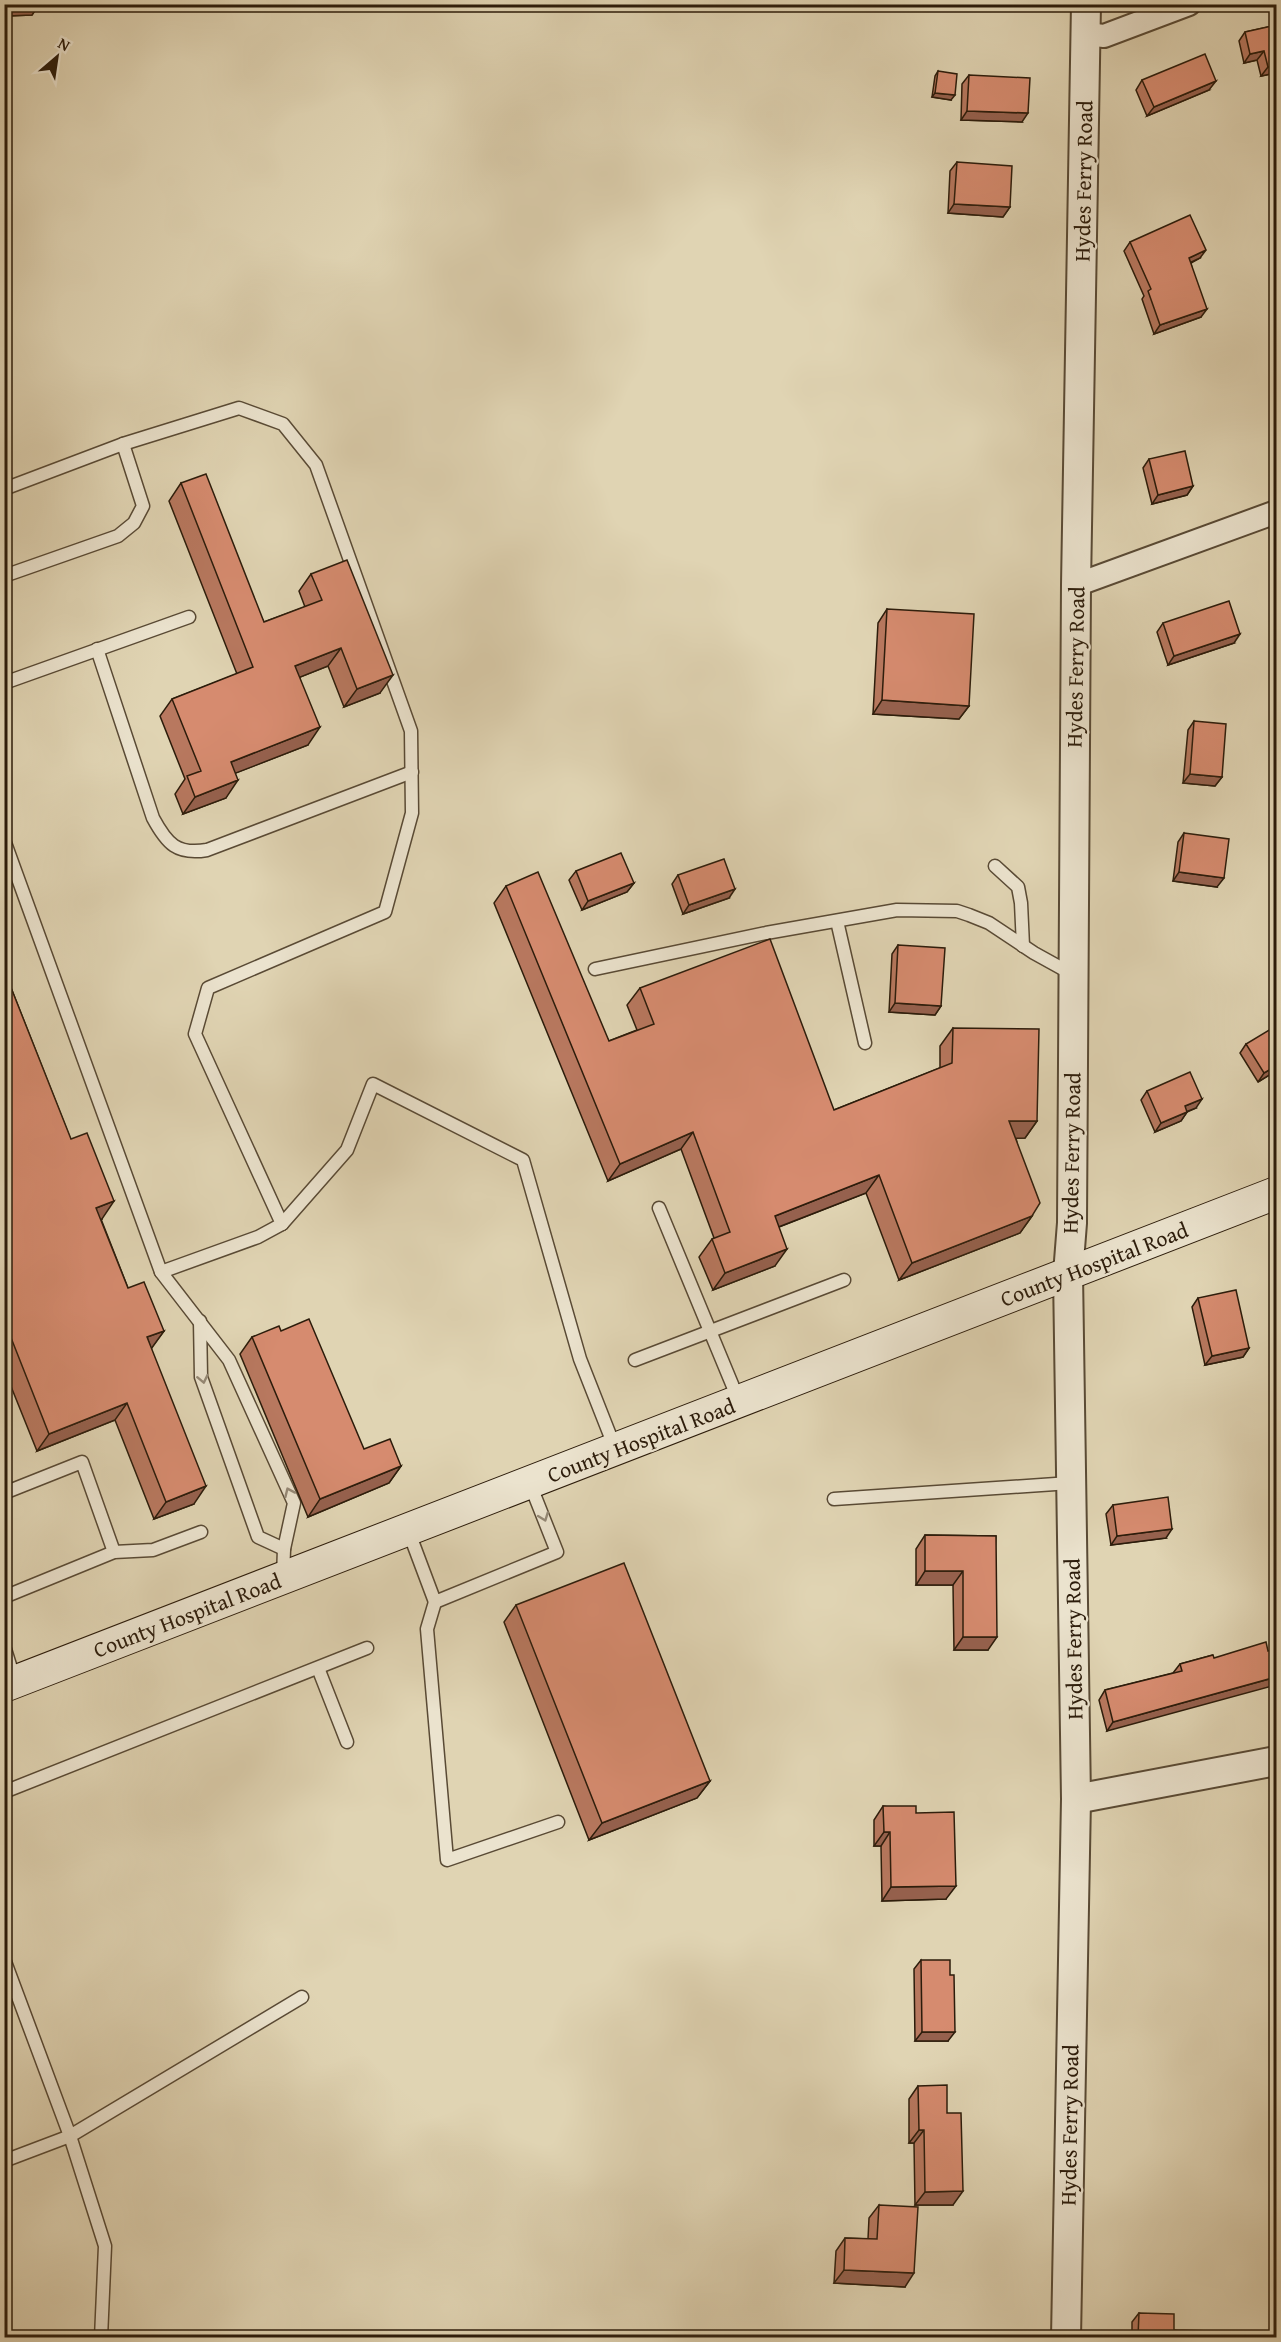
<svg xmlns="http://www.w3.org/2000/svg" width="1281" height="2342" font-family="'Gentium Book Plus',serif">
<rect width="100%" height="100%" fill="#e0d4b3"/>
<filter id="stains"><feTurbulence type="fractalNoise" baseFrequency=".00333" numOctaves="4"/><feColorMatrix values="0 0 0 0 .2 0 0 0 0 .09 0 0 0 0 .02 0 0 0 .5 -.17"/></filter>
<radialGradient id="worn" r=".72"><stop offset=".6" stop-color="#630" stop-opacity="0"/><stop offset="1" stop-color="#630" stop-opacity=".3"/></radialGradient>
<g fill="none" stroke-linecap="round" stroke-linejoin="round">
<defs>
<g id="service">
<polyline points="4,489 123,444 239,408 283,424 316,465 411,731 412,813 385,912 208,988 195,1034 282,1224 258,1237 161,1272"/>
<polyline points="4,576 118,536 134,523 143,506 123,444"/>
<path d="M 97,649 L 153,818 C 167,844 177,855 207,850 L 412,772"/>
<polyline points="4,683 189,617"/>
<polyline points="4,840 161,1272 229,1360 294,1503 284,1549 283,1577"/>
<polyline points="995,866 1018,887 1021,903 1023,946"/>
<polyline points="837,921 865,1043"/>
<polyline points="595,969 766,933 897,910 957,911 969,915 989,923 1034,953 1072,974"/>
<polyline points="659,1208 739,1401"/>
<polyline points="282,1224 347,1150 373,1084 523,1160 580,1359 615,1448"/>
<polyline points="200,1321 201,1377 258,1537 284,1549"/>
<polyline points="635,1360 844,1280"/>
<polyline points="4,1493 82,1462 114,1552"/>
<polyline points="834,1499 1070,1483"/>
<polyline points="408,1530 435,1602 557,1552 530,1484"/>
<polyline points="4,1597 114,1552 153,1550 201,1532"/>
<polyline points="435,1602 427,1629 447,1860 558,1822"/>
<polyline points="4,1646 15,1681"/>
<polyline points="318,1668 347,1742"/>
<polyline points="4,1792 367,1648"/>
<polyline points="4,1959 70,2136 302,1997"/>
<polyline points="4,2161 70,2136 105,2246 101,2338"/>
</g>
<g id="minor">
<polyline points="1086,34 1104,36 1189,4"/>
<polyline points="1076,585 1276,512"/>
</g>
<g id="tertiary">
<polyline points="1076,1799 1276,1761"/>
<polyline points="1066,2338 1076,1799 1068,1274 1072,1223 1076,585 1086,4"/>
</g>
<polyline id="secondary" points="4,1686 1276,1193"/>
</defs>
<use href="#service" stroke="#594a35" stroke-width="15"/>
<use href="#minor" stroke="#594a35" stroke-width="26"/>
<use href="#tertiary" stroke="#594a35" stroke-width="32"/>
<use href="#secondary" stroke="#2c1c0b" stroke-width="34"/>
<use href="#service" stroke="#ebe3ce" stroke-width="12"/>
<use href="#minor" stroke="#ebe3ce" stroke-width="22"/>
<use href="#tertiary" stroke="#ebe3ce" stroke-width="28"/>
<use href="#secondary" stroke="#ebe3ce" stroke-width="32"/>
</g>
<g fill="#b8785f" stroke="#2c1c0b" stroke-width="1.5">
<polygon points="7,4 39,4 32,15 8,16"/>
<polygon points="1276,25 1276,73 1261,76 1257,60 1244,63 1239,41 1245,32"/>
<polygon points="938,71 951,100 932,97 935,76"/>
<polygon points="969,75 1022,122 961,120 962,84"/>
<polygon points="1142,80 1209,90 1147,116 1136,90"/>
<polygon points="957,162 1010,207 1003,217 948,213 950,171"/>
<polygon points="1276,194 1276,220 1271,202"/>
<polygon points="1130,242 1200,258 1191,263 1201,317 1154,334 1142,299 1144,296 1124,251"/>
<polygon points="1149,459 1193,486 1187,495 1152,504 1143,468"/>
<polygon points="181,483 264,622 305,607 299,591 311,574 380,693 344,707 328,666 300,677 308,745 235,773 226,798 183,814 175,794 185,779 160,716 172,699 237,674 169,501"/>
<polygon points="887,609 969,706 959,719 873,714 878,623"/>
<polygon points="1163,623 1234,643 1168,665 1157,632"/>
<polygon points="1194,721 1222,777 1215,786 1183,783 1188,730"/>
<polygon points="1184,833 1217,887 1173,881 1178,842"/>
<polygon points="576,871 634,883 627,892 582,910 569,880"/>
<polygon points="678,875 729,898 683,914 672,884"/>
<polygon points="506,886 609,1041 637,1030 627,1005 640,988 834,1110 940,1068 940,1046 953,1028 1037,1121 1025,1138 1016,1138 1032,1216 1020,1233 899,1280 866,1193 779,1227 775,1266 713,1290 699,1257 712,1239 714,1238 681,1149 608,1181 494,903"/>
<polygon points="898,945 941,1006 935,1015 889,1012 892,954"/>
<polygon points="4,970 102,1219 101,1219 128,1288 164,1331 151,1348 194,1504 154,1519 115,1420 37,1451 4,1369"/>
<polygon points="1246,1044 1276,1071 1258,1082 1240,1053"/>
<polygon points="1147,1091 1196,1108 1187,1112 1181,1121 1155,1132 1141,1100"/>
<polygon points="1198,1298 1249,1348 1243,1357 1205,1365 1192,1307"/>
<polygon points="281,1331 364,1449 401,1466 389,1483 308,1517 240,1354 252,1337"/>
<polygon points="1113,1505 1166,1538 1111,1545 1106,1514"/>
<polygon points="925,1535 996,1536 988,1650 954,1650 953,1585 916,1585 916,1549"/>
<polygon points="516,1605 710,1781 697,1798 589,1840 504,1622"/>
<polygon points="1213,1655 1107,1731 1099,1700 1105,1690 1173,1673 1180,1664"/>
<polygon points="883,1806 916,1813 946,1899 882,1901 881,1846 874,1846 874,1820"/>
<polygon points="921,1960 948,2041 915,2041 914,1969"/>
<polygon points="918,2086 947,2113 953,2205 915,2205 914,2143 909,2143 909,2099"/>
<polygon points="879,2205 905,2287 834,2283 836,2251 845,2238 868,2239 869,2218"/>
<polygon points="1139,2313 1174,2330 1214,2337 1132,2337 1132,2322"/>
</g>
<g fill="#96614e" stroke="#2c1c0b" stroke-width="1.5">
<polygon points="39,5 32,15 8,16 15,6"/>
<polygon points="1264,51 1257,60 1244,63 1250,54"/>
<polygon points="1276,65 1276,73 1261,76 1268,67"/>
<polygon points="1216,81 1209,90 1147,116 1154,107"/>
<polygon points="935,93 955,95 951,100 932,97"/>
<polygon points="967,111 1028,113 1022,122 961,120"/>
<polygon points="954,204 1010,207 1003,217 948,213"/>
<polygon points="1206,250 1200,258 1183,266 1189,258"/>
<polygon points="1207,309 1201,317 1154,334 1160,325"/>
<polygon points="1193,486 1187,495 1152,504 1158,495"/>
<polygon points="1240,634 1234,643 1168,665 1174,656"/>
<polygon points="341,648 328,666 283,684 295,666"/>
<polygon points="393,675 380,693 344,707 357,689"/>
<polygon points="882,700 969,706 959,719 873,714"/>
<polygon points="320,727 308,745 218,780 231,762"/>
<polygon points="1190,774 1222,777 1215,786 1183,783"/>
<polygon points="238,780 226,798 183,814 195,797"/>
<polygon points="1179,872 1224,878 1217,887 1173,881"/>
<polygon points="634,883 627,892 582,910 588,901"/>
<polygon points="735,889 729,898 683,914 689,905"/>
<polygon points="895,1003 941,1006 935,1015 889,1012"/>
<polygon points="1276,1066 1276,1071 1258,1082 1264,1073"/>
<polygon points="1202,1099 1196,1108 1178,1115 1185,1106"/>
<polygon points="1187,1112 1181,1121 1155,1132 1161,1123"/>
<polygon points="1009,1121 1037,1121 1025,1138 997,1139"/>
<polygon points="693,1132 681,1149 608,1181 620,1164"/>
<polygon points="879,1175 866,1193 763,1233 775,1216"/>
<polygon points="114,1201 102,1219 84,1226 96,1208"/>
<polygon points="1032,1216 1020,1233 899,1280 912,1263"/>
<polygon points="787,1249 775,1266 713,1290 725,1273"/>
<polygon points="164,1331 151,1349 147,1337"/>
<polygon points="1249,1348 1243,1357 1205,1365 1212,1356"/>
<polygon points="127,1403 115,1420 37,1451 49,1434"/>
<polygon points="401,1466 389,1483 308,1517 320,1499"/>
<polygon points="206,1486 194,1504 154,1519 166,1502"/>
<polygon points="1172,1529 1166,1538 1111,1545 1117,1536"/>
<polygon points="925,1571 963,1571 953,1585 916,1585"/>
<polygon points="963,1637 997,1637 988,1650 954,1650"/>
<polygon points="1276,1677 1276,1685 1107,1731 1113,1722"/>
<polygon points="710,1781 697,1798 589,1840 602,1823"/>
<polygon points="884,1832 890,1832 881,1846 874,1846"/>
<polygon points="956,1886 946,1899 882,1901 891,1887"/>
<polygon points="922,2032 955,2032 948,2041 915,2041"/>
<polygon points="919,2130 924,2130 914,2143 909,2143"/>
<polygon points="963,2191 953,2205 915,2205 925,2192"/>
<polygon points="844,2270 914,2273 905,2287 834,2283"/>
</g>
<g fill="#d68b6f" stroke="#2c1c0b" stroke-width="1.5">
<polygon points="15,4 39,4 39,5 15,6"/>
<polygon points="1276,25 1276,65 1268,67 1264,51 1250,54 1245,32"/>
<polygon points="1205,54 1216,81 1154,107 1142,80"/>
<polygon points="938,71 957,74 955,95 935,93"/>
<polygon points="969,75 1030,78 1028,113 967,111"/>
<polygon points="957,162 1012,166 1010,207 954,204"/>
<polygon points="1190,215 1206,250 1189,258 1207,309 1160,325 1148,291 1151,289 1130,242"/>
<polygon points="1185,451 1193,486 1158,495 1149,459"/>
<polygon points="206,474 264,622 322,600 311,574 347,560 393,675 357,689 341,648 295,666 320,727 231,762 238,780 195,797 187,776 201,771 172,699 253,667 181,483"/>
<polygon points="1229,601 1240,634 1174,656 1163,623"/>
<polygon points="887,609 974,614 969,706 882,700"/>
<polygon points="1194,721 1226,724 1222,777 1190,774"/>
<polygon points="1184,833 1229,839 1224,878 1179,872"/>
<polygon points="621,853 634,883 588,901 576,871"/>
<polygon points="724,859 735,889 689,905 678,875"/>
<polygon points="538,872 609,1041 654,1024 640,988 770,939 834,1110 952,1063 953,1028 1039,1029 1037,1121 1009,1121 1040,1203 1032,1216 912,1263 879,1175 775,1216 787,1249 725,1273 712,1239 730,1232 693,1132 620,1164 506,886"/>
<polygon points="898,945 945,948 941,1006 895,1003"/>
<polygon points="4,970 71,1139 87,1133 114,1201 96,1208 128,1288 144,1282 164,1331 147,1337 206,1486 166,1502 127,1403 49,1434 6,1325 4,1326"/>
<polygon points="1276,1026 1276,1066 1264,1073 1246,1044"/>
<polygon points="1190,1072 1202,1099 1185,1106 1187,1112 1161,1123 1147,1091"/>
<polygon points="1236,1290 1249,1348 1212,1356 1198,1298"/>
<polygon points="309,1319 364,1449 390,1439 401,1466 320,1499 252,1337 279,1326 281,1331"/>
<polygon points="1168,1497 1172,1529 1117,1536 1113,1505"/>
<polygon points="925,1535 996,1536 997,1637 963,1637 963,1571 925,1571"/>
<polygon points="624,1563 710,1781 602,1823 516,1605"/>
<polygon points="1266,1642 1268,1651 1276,1648 1276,1677 1113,1722 1105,1690 1182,1671 1180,1664 1213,1655 1214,1658"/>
<polygon points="883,1806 916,1806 916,1813 954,1812 956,1886 891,1887 890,1832 884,1832"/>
<polygon points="921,1960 950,1960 950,1975 954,1975 955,2032 922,2032"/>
<polygon points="947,2085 947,2113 961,2113 963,2191 925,2192 924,2130 919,2130 918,2086"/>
<polygon points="879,2205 918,2207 914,2273 844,2270 845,2238 877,2239"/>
<polygon points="1139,2313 1174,2314 1174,2330 1214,2331 1214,2337 1138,2337"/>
</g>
<defs><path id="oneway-chevron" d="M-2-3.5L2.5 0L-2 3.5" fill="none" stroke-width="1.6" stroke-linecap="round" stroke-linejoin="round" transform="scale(1.5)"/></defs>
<g stroke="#958976">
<use href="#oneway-chevron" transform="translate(203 1379) rotate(78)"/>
<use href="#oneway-chevron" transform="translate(289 1492) rotate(-114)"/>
<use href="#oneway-chevron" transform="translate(544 1517) rotate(69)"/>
</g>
<g text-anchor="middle" stroke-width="4.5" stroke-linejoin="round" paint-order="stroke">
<g font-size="22" fill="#2c1c0b" stroke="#ebe3ce">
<text transform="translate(1083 181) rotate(-89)" y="8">Hydes Ferry Road</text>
<text transform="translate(1075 667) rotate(-89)" y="8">Hydes Ferry Road</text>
<text transform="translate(1071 1153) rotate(-89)" y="8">Hydes Ferry Road</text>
<text transform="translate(1094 1264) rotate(-21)" y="8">County Hospital Road</text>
<text transform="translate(641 1440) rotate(-21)" y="8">County Hospital Road</text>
<text transform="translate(187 1615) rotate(-21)" y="8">County Hospital Road</text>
<text transform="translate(1073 1639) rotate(-91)" y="8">Hydes Ferry Road</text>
<text transform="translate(1069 2125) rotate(-89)" y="8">Hydes Ferry Road</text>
</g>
</g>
<rect width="1281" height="2342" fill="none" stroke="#e0d4b3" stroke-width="24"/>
<rect x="6" y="6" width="1269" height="2330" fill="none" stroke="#2c1c0b" stroke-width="3"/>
<rect x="12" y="12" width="1257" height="2318" fill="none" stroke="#2c1c0b" stroke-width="1.5"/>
<g transform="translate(57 57) rotate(29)" stroke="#ebe3ce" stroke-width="4.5" paint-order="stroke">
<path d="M0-4.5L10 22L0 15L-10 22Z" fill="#2c1c0b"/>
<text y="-9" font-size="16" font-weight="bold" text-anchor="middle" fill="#2c1c0b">N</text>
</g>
<rect width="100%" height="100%" filter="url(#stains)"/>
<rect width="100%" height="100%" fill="url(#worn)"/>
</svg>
